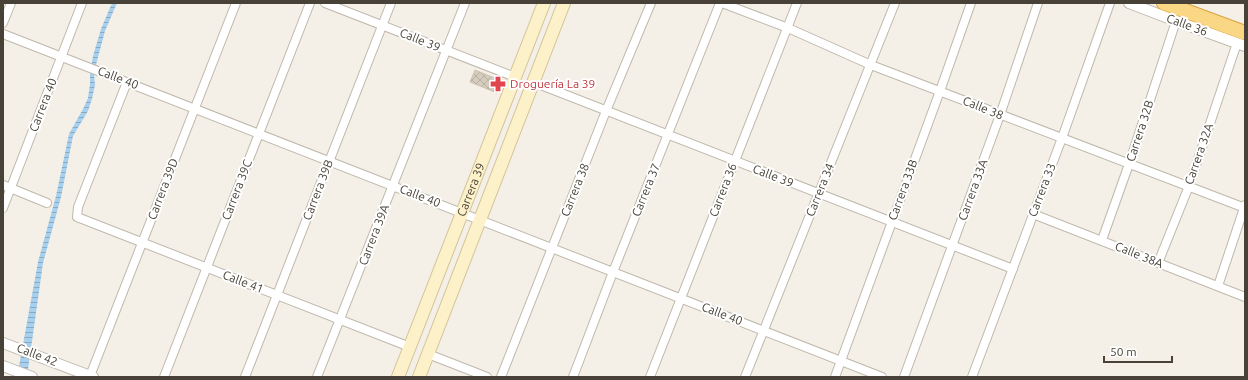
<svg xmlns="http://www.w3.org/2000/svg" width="1248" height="380" font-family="Ubuntu,sans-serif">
<defs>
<pattern id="water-rules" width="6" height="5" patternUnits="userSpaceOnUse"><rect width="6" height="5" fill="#a7d0ee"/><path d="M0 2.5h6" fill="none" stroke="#8aaac2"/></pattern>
<pattern id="building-cross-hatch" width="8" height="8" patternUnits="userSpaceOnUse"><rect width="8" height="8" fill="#d5ccbe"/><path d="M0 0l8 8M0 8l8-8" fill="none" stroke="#b8b0a4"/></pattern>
</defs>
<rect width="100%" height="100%" fill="#f4f0e8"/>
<polygon fill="url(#water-rules)" points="112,3 117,3 105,31 98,57 94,73 95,85 92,99 88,111 73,136 61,197 43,263 27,377 17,377 38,262 56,196 69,134 83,109 88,98 90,84 90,73 93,56 101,29"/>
<polygon fill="url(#building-cross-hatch)" stroke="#cfc4b2" points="475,70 502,81 497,93 470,82"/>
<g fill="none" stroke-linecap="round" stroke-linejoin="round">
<defs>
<g id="minor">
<polyline points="325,3 515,77"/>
<polyline points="722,3 788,28 871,65 1245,208"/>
<polyline points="3,23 11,3"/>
<polyline points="3,34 882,377"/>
<polyline points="127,82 78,207 77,217 410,347"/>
<polyline points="533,82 1013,269"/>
<polyline points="3,185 47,203"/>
<polyline points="3,208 82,3"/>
<polyline points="1033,214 1245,297"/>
<polyline points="1102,240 1129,164 1176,21"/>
<polyline points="1158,263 1189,186 1237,43"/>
<polyline points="1218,286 1245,205"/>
<polyline points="428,354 487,377"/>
<polyline points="90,376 236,3"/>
<polyline points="164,377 310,3"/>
<polyline points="245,377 391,3"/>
<polyline points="317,377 465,3"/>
<polyline points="501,377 606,111 651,3"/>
<polyline points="573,377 613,272 720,3"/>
<polyline points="650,377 797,3"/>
<polyline points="745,377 895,3"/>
<polyline points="835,377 940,91 971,3"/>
<polyline points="904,377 1000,115 1038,3"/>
<polyline points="972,377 1062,138 1110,3"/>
</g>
<g id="tertiary">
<polyline points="1129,3 1176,21 1245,46"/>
<polyline points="3,343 93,377"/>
<polyline points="3,366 32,377"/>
</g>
<g id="secondary">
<path id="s1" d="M 398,377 L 544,3"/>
<polyline points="419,377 564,3"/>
</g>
<polyline id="trunk" points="1164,3 1245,33"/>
</defs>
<use href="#minor" stroke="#bfb8ab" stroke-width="10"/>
<use href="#tertiary" stroke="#bfb8ab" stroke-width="12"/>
<use href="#secondary" stroke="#d2c499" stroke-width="14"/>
<use href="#trunk" stroke="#d8a23e" stroke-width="16"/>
<use href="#minor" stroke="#fff" stroke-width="8"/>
<use href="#tertiary" stroke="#fff" stroke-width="10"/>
<use href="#secondary" stroke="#fdf1c9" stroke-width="12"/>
<use href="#trunk" stroke="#f9d785" stroke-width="14"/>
</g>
<defs>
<symbol id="pharmacy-bare" viewBox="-9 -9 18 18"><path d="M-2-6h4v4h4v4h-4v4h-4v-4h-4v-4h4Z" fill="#e0444e" stroke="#fff" stroke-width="2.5" paint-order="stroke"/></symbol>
</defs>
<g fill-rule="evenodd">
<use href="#pharmacy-bare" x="487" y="73" width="22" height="22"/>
</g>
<g text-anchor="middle" stroke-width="4" stroke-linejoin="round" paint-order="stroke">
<g font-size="12" fill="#474137" stroke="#fff">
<text transform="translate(1187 25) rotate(20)" y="4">Calle 36</text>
<text transform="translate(420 40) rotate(22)" y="4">Calle 39</text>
<text transform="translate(118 78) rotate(21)" y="4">Calle 40</text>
<text transform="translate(43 105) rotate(-69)" y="4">Carrera 40</text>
<text transform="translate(983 108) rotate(22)" y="4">Calle 38</text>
<text transform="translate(1140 131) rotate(-72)" y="4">Carrera 32B</text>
<text transform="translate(1199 154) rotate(-71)" y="4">Carrera 32A</text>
<text transform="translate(773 176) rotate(21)" y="4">Calle 39</text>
<text transform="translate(163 189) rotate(-69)" y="4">Carrera 39D</text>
<text transform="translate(237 190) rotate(-69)" y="4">Carrera 39C</text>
<text transform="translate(318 190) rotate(-69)" y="4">Carrera 39B</text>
<text dy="4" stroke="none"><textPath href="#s1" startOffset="201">Carrera 39</textPath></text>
<text transform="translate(575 190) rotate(-68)" y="4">Carrera 38</text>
<text transform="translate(646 190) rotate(-68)" y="4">Carrera 37</text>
<text transform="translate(723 190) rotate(-69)" y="4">Carrera 36</text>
<text transform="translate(820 190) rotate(-68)" y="4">Carrera 34</text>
<text transform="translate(903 190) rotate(-70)" y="4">Carrera 33B</text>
<text transform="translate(973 190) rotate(-70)" y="4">Carrera 33A</text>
<text transform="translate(1042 190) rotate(-69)" y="4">Carrera 33</text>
<text transform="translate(420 196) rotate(21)" y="4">Calle 40</text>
<text transform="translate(374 235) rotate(-69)" y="4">Carrera 39A</text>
<text transform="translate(1139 255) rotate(22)" y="4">Calle 38A</text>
<text transform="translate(243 282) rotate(21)" y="4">Calle 41</text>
<text transform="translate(722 314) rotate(21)" y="4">Calle 40</text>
<text transform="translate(37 355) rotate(21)" y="4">Calle 42</text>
</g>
<g font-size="12" fill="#be3a42" stroke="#fff" text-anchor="start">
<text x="510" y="88">Droguería La 39</text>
</g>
</g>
<rect width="1248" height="380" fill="none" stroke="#474137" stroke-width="8"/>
<path d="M1104 356v6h68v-6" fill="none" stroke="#474137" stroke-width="2"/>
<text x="1110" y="356" font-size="12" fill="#474137" stroke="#ffffff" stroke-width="3" paint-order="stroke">50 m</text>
</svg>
